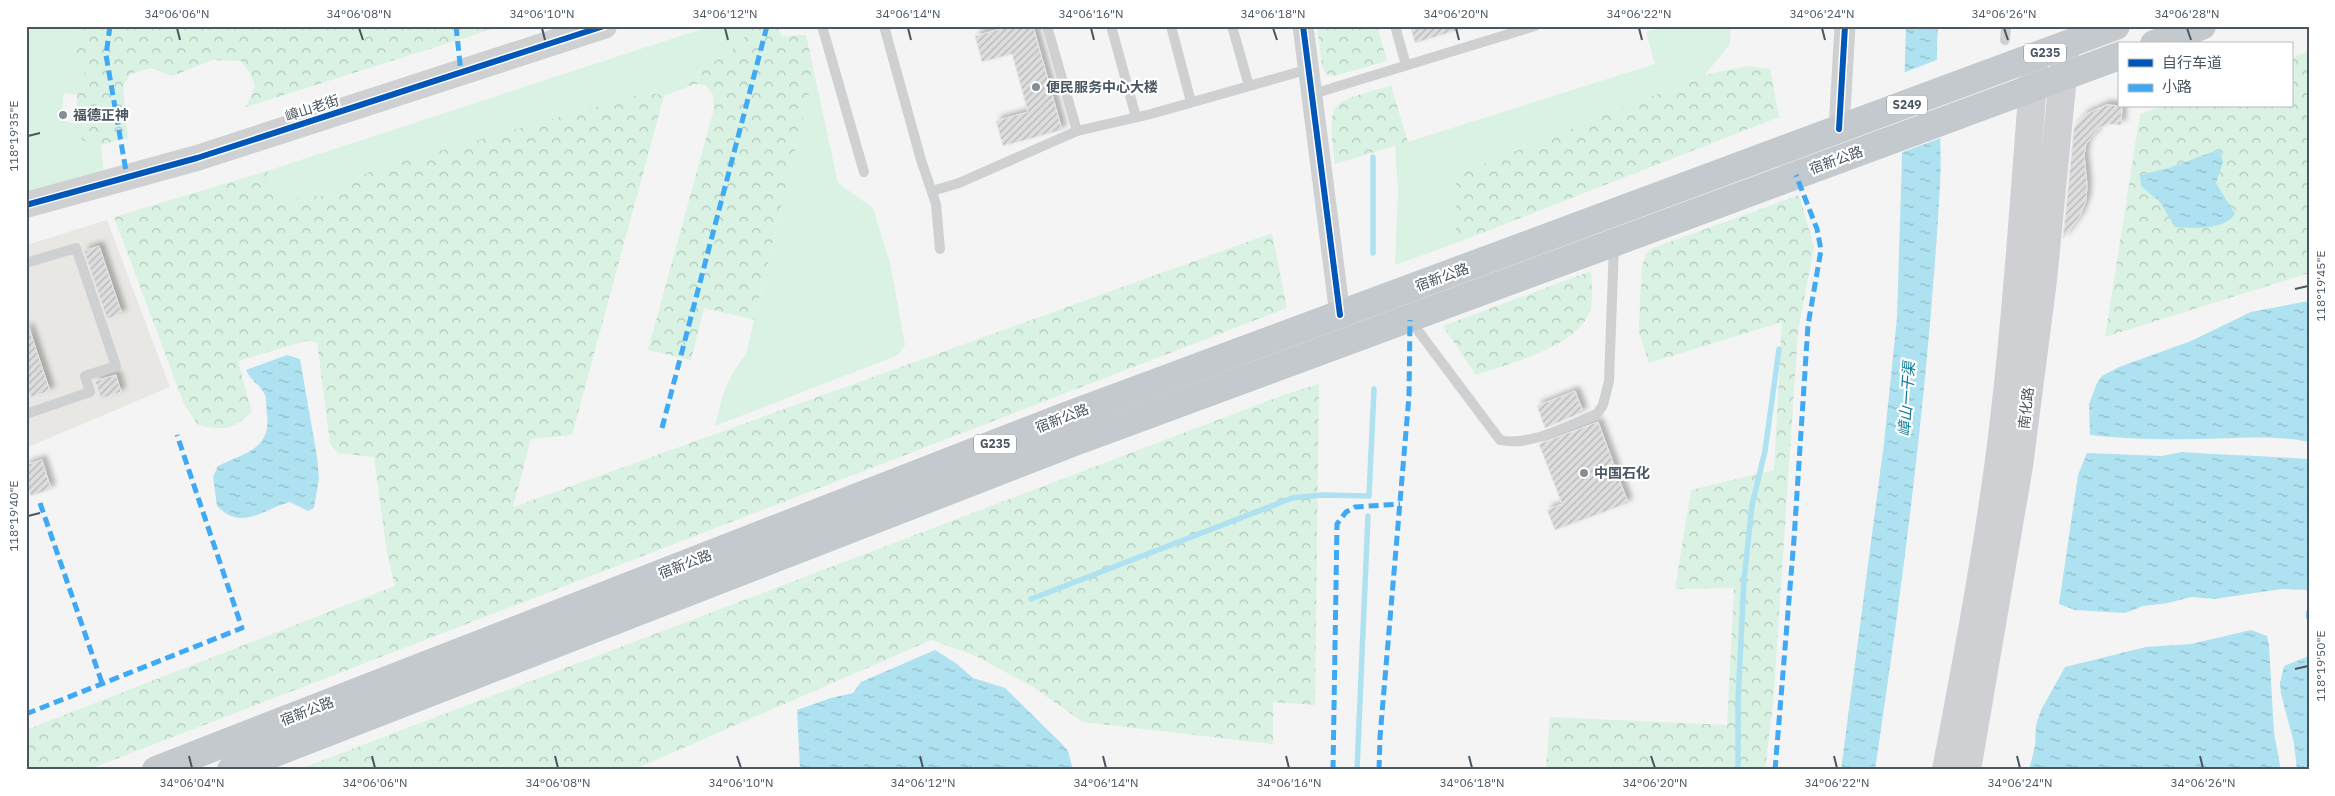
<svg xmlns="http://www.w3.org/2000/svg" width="2335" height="796" font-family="'IBM Plex Sans','Noto Sans SC',sans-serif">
<defs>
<pattern id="forest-crowns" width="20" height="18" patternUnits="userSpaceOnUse" patternTransform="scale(1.25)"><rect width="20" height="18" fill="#d9f2e3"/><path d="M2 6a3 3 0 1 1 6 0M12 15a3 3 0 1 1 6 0" fill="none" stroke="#b2c7bb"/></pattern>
<pattern id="water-ripples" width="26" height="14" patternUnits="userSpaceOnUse" patternTransform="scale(1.25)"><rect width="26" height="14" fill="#aee2f0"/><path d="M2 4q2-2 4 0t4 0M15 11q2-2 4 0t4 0" fill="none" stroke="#90bac6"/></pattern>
<pattern id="building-hatch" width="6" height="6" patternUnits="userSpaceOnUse" patternTransform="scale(1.25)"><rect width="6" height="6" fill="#ddddde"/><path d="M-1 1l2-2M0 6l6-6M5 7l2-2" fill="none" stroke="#b5b6b7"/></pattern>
<filter id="shadow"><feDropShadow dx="4.5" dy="-4.5" stdDeviation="2.5" flood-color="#0004"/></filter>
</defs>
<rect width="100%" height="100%" fill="#f4f4f4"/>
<polygon fill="#e8e7e3" points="107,220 170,387 26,448 26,245"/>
<g fill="#d9f2e3">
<path d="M 26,26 L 81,26 C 70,47 75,55 85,74 L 77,85 L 77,95 L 64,93 L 61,120 L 77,124 L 77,132 L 83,141 L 101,145 L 104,173 L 26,192 Z"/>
<polygon points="711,26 750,26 743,41 731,51 664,95 645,93 382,167 360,176 343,195 300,197 289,207 275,191 267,171"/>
<polygon points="1665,26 1731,26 1730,44 1705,75 1456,175 1456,243 1395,265 1398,191 1395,146 1655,64 1646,32"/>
<path d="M 814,72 L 838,183 L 873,208 L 890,263 L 905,345 L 898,355 L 715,426 C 722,397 727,377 746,354 Z"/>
</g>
<g fill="url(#forest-crowns)">
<path d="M 81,26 L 502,26 L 246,107 L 255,86 L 250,73 L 241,61 L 213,60 L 172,76 L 151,68 L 130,74 L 123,86 L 128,138 L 101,145 L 83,141 L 77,132 L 77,85 L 85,74 C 75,55 70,47 81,26 Z"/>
<path d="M 750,26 L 777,26 L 782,36 L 806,35 L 814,72 L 754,320 L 704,308 L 691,360 L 648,350 L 714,109 L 713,95 L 706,85 L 695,84 L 664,96 L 572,435 L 531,439 L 513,507 L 1272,233 L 1287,308 L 87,770 L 26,770 L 26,730 L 395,586 L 387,553 L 374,457 L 338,453 L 330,443 L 317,342 L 306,341 L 238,361 L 252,412 C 232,430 224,431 198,425 L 184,404 L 114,217 L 267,171 L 275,191 L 289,206 L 299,197 L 343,195 L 360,176 L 382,167 L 645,93 L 664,95 L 731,51 L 743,41 Z"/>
<polygon points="1317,26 1377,26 1387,61 1334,76 1326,74 1322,66"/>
<polygon points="2309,51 2309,273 2105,337 2140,114 2162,106 2291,106 2291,58"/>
<polygon points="1746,66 1770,69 1779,117 1456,243 1456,175 1705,75"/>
<path d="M 1391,86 L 1408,142 L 1335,164 C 1327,99 1328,103 1391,86 Z"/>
<polygon points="1799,195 1814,247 1798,331 1773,705 1765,770 1546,770 1550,717 1727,725 1734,588 1675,589 1691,490 1774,470 1782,322 1649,363 1639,332 1640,304 1642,267 1646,254 1653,248"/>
<path d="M 1591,271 C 1591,282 1594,299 1590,310 C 1579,347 1509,363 1476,375 L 1443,326 Z"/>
<polygon points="1319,384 1315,705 1273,702 1273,744 1083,722 1033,687 974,655 931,640 633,770 297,770 1283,395"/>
</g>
<g fill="url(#water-ripples)">
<path d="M 1906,26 L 1938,26 C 1934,79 1943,132 1940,185 C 1929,382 1904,575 1875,770 L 1841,770 L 1884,443 L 1897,318 Z"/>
<path d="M 2220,149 L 2223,162 L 2216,183 L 2235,214 C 2223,231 2193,228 2175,227 L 2160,202 L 2141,186 L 2140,175 L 2169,168 Z"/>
<path d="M 2309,301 L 2309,442 C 2271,434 2232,439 2194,439 C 2159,440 2125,439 2090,435 L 2089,404 L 2097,383 L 2102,376 L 2119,367 L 2191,341 L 2251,312 Z"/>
<path d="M 287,355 L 300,359 L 317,457 L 319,478 L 314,508 L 308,511 L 290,502 C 263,509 242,532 217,506 L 213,477 L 218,466 C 244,453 271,450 267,415 C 266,409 267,401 265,395 C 261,386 250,380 246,370 Z"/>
<path d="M 2182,452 C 2224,455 2267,456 2309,459 L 2309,590 L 2282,589 L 2214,599 L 2191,597 L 2168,603 L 2143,606 L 2125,613 L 2075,610 L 2059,604 L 2078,475 L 2087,453 L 2162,456 Z"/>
<polygon points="2251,630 2267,636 2269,645 2274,733 2281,770 2029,770 2035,746 2036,725 2041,710 2065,667 2146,647 2191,644"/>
<polygon points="935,650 957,664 973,678 1005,688 1063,745 1068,751 1073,770 800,770 797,710 831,698 853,693 861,682"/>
<polygon points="2309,656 2309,770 2297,770 2294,743 2281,694 2280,683 2284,666"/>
</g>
<polygon fill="#f4f4f4" points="1939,59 1941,138 1900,153 1903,73"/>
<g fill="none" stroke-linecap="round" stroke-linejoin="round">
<g stroke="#aee2f0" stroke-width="5.5">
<polyline points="1373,253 1373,157"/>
<polyline points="1031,599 1292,498 1322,495 1369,496 1374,389"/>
<polyline points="1357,770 1368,516"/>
<polyline points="1738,770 1738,700 1744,580 1752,505 1765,451 1779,349"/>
</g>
</g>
<g fill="url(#building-hatch)" stroke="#e5e6e7" filter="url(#shadow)">
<polygon points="1011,26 1033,26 1062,130 1003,146 996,121 1028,112 1012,54 982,62 975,36"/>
<polygon points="1410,26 1458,26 1458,30 1415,43"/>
<polygon points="2106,105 2122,106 2121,125 2108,124 2099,128 2086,144 2084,155 2087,185 2086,200 2080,216 2063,239 2074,128 2084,115"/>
<polygon points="99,246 122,314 107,319 84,251"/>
<polygon points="26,328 29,328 50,391 31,397 26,383"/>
<polygon points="116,375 121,392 101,399 95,381"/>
<polygon points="1575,391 1583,412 1545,428 1537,406"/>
<polygon points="1598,422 1628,503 1555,530 1547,510 1562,504 1539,444"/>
<polygon points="42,460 51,489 31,496 26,482 26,465"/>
</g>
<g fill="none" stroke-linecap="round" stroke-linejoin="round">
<g stroke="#ced0d2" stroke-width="10">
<polyline points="822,26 864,172"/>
<polyline points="884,26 921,160 936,204 940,249"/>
<polyline points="1047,26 1077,131"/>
<polyline points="1111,26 1136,117"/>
<polyline points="1171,26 1191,102"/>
<polyline points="1232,26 1249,86"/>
<polyline points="1395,26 1406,65"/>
<polyline points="2005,40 2006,26"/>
<polyline points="1313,94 1535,26"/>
<polyline points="932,191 959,183 1077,131 1151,114 1309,69"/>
<polyline points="26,263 76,248 116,366 85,376 90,392 26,414"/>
<path d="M 1410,320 L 1500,440 C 1530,447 1569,425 1597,414 L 1603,405 L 1609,381 L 1614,244"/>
</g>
<g stroke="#ced0d2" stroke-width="21">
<polyline points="1303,26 1340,315"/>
<polyline points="1839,129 1845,26"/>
</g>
<polyline stroke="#ced0d2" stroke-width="26" points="26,205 197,158 604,26"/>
<g stroke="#ced0d4" stroke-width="28">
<path d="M 1946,770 C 1965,670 1984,569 1998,468 C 2016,332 2024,195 2035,58"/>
<polyline points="1967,770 2019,466 2043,280 2065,56"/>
</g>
<g stroke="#c4c9cd" stroke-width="28">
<polyline points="2154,44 2202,26"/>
<polyline points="156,770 1063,417 2116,26"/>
<polyline points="231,770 1072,443 2119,56"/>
</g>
<g stroke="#3fa9f5" stroke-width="5" stroke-dasharray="10 5" stroke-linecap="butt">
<polyline points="110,26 106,55 127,177"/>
<polyline points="456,26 461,73"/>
<polyline points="662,428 767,26"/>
<polyline points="40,503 102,683"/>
<polyline points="2309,611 2309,619"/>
<polyline points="26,714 242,628 177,435"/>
<polyline points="1333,770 1337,524 1346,512 1355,507 1400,504"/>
<polyline points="1379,770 1380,737 1409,396 1410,320"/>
<polyline points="1775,770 1794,539 1808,325 1821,250 1817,229 1796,175"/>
</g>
<defs>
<g id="cycleway">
<polyline points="1303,26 1340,315"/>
<polyline points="1839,129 1845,26"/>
<polyline points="26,205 197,158 604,26"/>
</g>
</defs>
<use href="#cycleway" stroke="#fff" stroke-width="9"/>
<use href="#cycleway" stroke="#0057b8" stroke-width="6"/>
</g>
<path fill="none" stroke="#4a5661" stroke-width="2" d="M 177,28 L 180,40M 359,28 L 363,40M 542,28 L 545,40M 725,28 L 728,40M 908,28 L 911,40M 1091,28 L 1094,40M 1273,28 L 1277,40M 1456,28 L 1459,40M 1639,28 L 1642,40M 1822,28 L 1825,40M 2004,28 L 2008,40M 2187,28 L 2191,40M 28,136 L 40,133M 2295,289 L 2308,286M 28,516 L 40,513M 2295,669 L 2308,666M 189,756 L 192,768M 372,756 L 375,768M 555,756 L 558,768M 737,756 L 741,768M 920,756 L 923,768M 1103,756 L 1106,768M 1286,756 L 1289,768M 1469,756 L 1472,768M 1651,756 L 1655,768M 1834,756 L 1837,768M 2017,756 L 2020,768M 2200,756 L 2203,768"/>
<g fill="#868d94" stroke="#fff" stroke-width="2">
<circle cx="1036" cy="87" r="5"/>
<circle cx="63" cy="115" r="5"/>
<circle cx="1584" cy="473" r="5"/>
</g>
<g text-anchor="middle" stroke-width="4.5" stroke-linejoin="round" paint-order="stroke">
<g fill="#fff" stroke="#808990" stroke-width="1">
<rect x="2024" y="43.5" width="42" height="19" rx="4"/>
<rect x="1887" y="95.5" width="40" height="19" rx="4"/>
<rect x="974" y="434.5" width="42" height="19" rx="4"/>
</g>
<g font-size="12" font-weight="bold" fill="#4a5661">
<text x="2045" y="57">G235</text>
<text x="1907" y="109">S249</text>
<text x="995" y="448">G235</text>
</g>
<g font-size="14" font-weight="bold" fill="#4a5661" stroke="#fff" text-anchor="start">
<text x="1046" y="92">便民服务中心大楼</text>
<text x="73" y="120">福德正神</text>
<text x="1594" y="478">中国石化</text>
</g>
<g font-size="14" fill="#4a5661" stroke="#fff">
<text transform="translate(312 108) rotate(-18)" y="5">嶂山老街</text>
<text transform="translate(1836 160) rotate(-20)" y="5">宿新公路</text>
<text transform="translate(1442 277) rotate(-20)" y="5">宿新公路</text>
<text transform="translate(2026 408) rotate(-83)" y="5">南化路</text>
<text transform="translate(1062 418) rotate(-21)" y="5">宿新公路</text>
<text transform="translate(685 564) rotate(-21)" y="5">宿新公路</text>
<text transform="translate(307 711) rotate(-21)" y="5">宿新公路</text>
</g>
<g font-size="15" font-style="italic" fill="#0c7c9b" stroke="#fff">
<text transform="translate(1907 399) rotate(-86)" y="5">嶂山一干渠</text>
</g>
</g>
<rect width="2335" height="796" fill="none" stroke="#ffffff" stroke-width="55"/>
<rect x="2118" y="42" width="175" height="65" fill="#ffffff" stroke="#b7bbc0"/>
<rect x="2128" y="59" width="25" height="8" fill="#0057b8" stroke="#b7bbc0"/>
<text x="2162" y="68" font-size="15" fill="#4a5661">自行车道</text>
<rect x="2128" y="84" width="25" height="8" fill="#3fa9f5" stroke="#b7bbc0"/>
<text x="2162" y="92" font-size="15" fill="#4a5661">小路</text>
<rect x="28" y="28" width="2280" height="740" fill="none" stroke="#4a5661" stroke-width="2"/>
<g font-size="12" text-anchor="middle" fill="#4a5661">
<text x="177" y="18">34°06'06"N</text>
<text x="359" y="18">34°06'08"N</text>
<text x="542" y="18">34°06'10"N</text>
<text x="725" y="18">34°06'12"N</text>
<text x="908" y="18">34°06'14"N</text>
<text x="1091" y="18">34°06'16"N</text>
<text x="1273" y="18">34°06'18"N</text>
<text x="1456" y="18">34°06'20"N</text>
<text x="1639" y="18">34°06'22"N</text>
<text x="1822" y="18">34°06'24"N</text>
<text x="2004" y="18">34°06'26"N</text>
<text x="2187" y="18">34°06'28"N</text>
<text transform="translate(14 136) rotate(-90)" y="4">118°19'35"E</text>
<text transform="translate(2321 286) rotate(-90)" y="4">118°19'45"E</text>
<text transform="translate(14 516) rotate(-90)" y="4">118°19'40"E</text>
<text transform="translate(2321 666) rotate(-90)" y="4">118°19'50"E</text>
<text x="192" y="787">34°06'04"N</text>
<text x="375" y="787">34°06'06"N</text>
<text x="558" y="787">34°06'08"N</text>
<text x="741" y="787">34°06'10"N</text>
<text x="923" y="787">34°06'12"N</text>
<text x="1106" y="787">34°06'14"N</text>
<text x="1289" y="787">34°06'16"N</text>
<text x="1472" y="787">34°06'18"N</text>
<text x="1655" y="787">34°06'20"N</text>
<text x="1837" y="787">34°06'22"N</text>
<text x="2020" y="787">34°06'24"N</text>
<text x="2203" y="787">34°06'26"N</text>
</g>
</svg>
